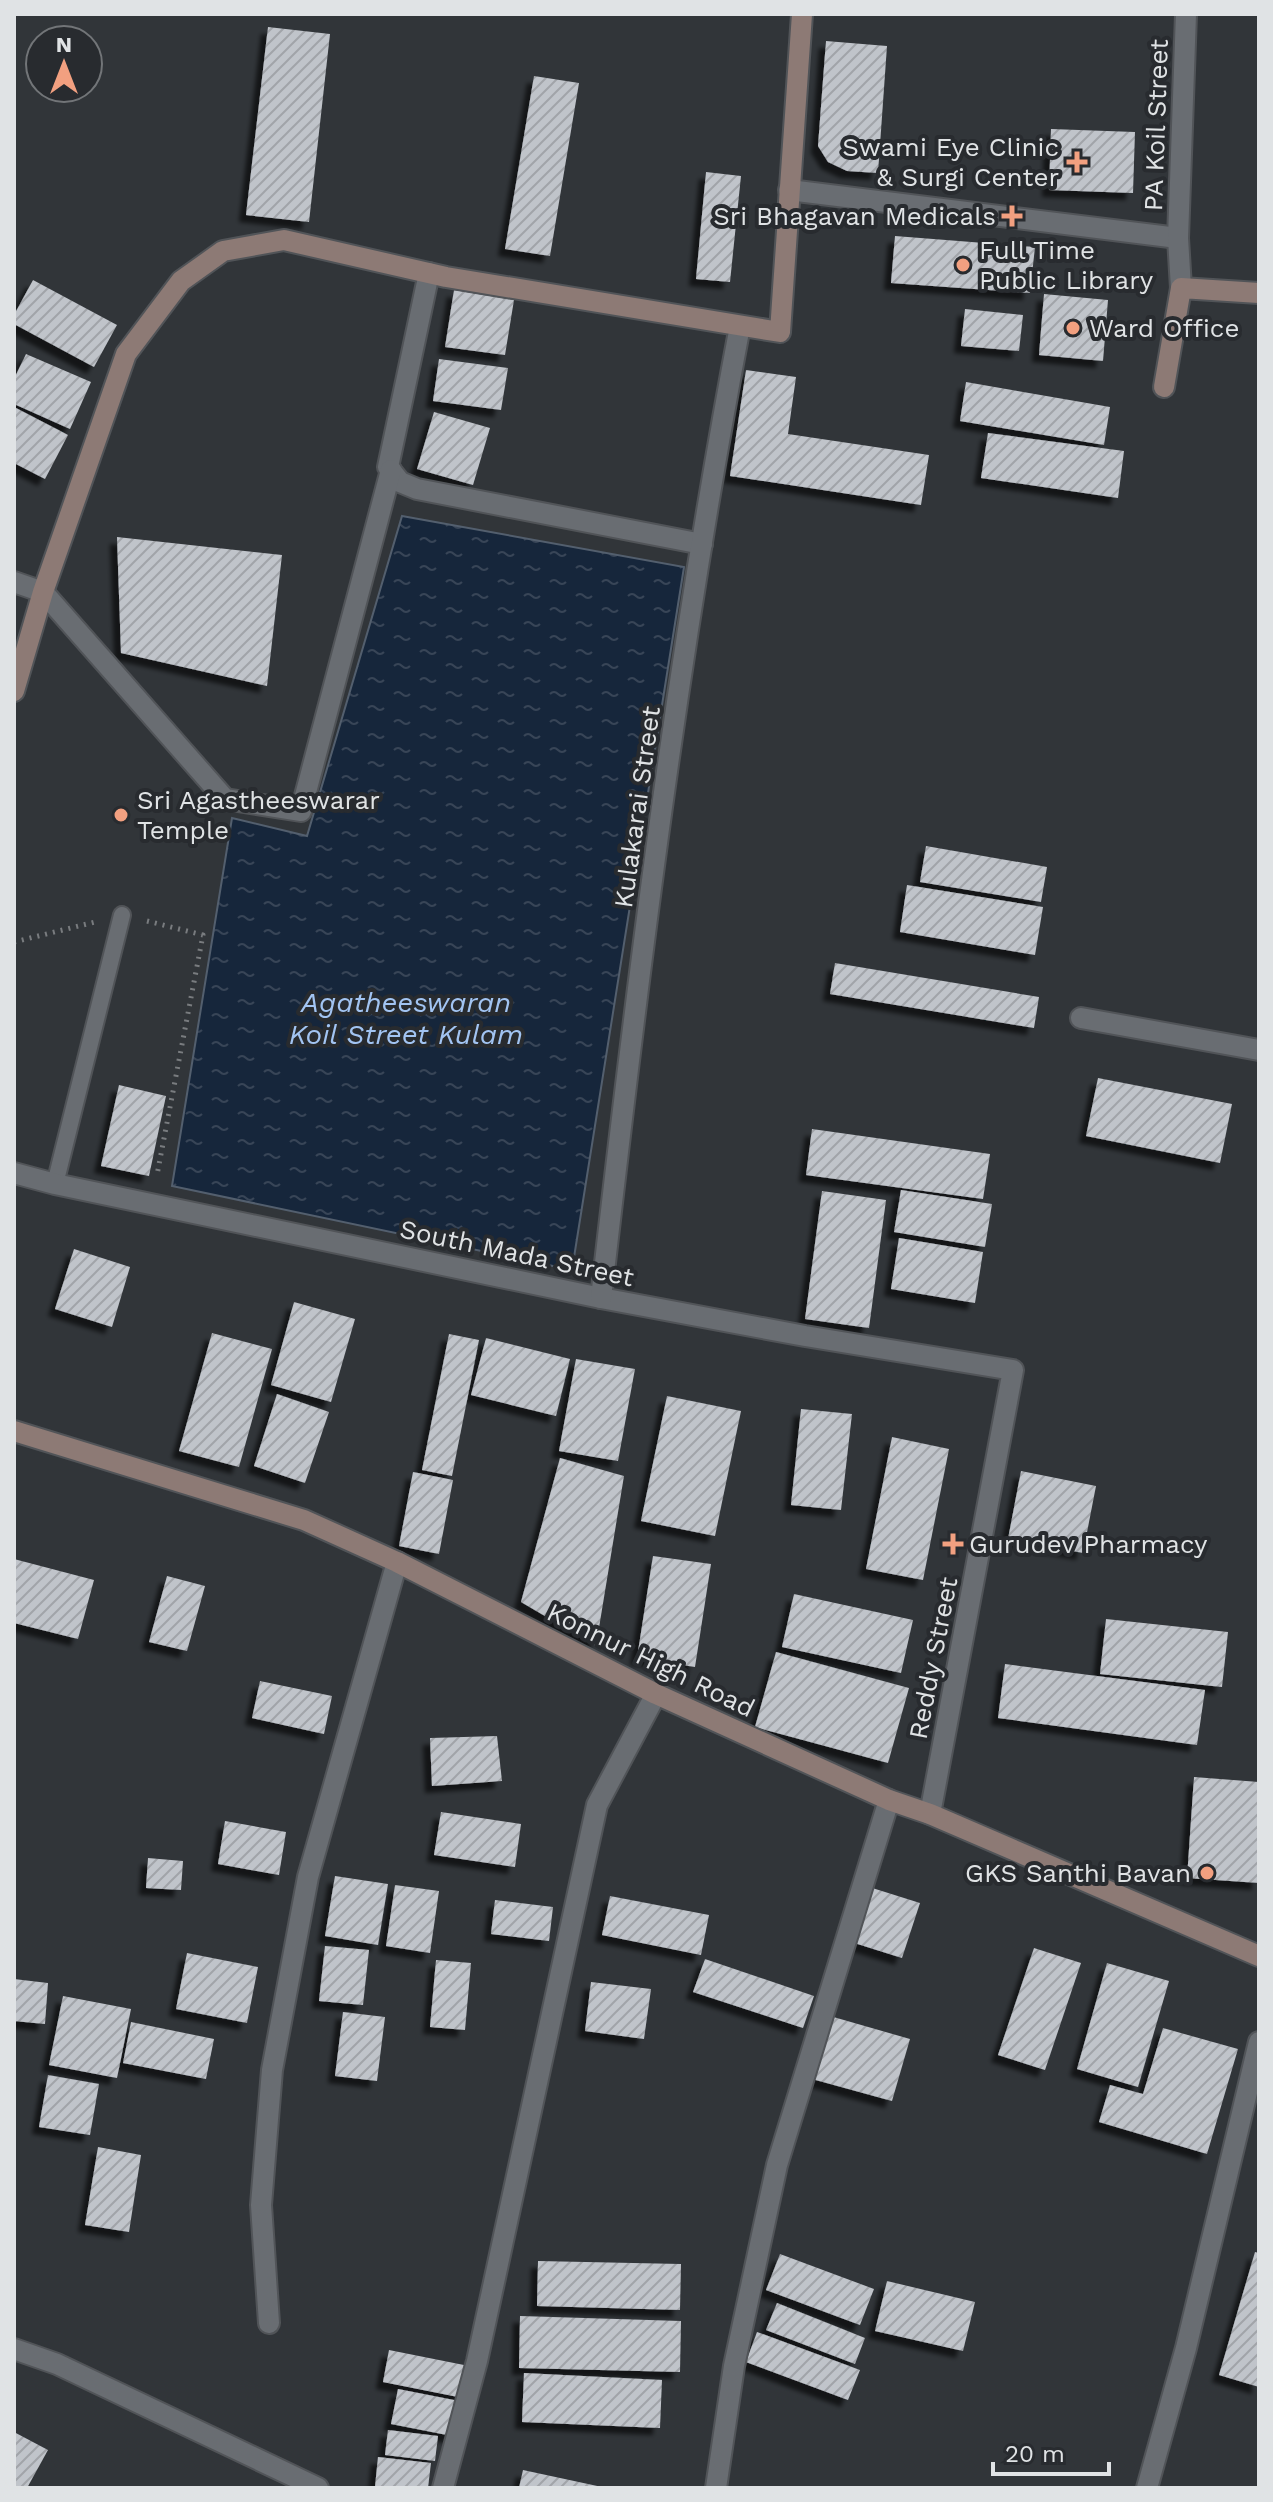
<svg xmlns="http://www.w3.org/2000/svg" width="1273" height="2502" font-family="'Work Sans',sans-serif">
<defs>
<pattern id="water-ripples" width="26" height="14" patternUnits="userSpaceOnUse" patternTransform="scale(2)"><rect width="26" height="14" fill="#16263b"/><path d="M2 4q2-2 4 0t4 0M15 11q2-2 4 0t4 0" fill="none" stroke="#384557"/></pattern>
<pattern id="building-hatch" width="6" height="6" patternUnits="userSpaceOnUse" patternTransform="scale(2)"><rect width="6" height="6" fill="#c0c4ca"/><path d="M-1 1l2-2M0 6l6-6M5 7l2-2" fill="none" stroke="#a1a4a9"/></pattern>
<filter id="shadow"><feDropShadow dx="-7" dy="7" stdDeviation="2" flood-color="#0009"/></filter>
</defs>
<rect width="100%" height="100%" fill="#313539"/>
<polygon fill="url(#water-ripples)" stroke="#535f6e" stroke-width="2" points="402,516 684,567 572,1270 172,1186 232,818 307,836"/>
<g fill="url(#building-hatch)" filter="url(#shadow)">
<polygon points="268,27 330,34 309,222 246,215"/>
<polygon points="826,41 887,46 878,173 847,171 828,162 818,146"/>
<polygon points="534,76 579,83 550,256 505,249"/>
<polygon points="1051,129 1135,132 1133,193 1049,190"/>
<polygon points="706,172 741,176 730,282 696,279"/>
<polygon points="895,236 1035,247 1030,293 891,283"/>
<polygon points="33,280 117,325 94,367 14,324 14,315"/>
<polygon points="454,290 514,300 505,355 445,347"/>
<polygon points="1044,294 1108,300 1103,361 1039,355"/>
<polygon points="965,309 1023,315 1019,351 961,346"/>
<polygon points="26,354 91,382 70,429 14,404 14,379"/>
<polygon points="439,359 508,368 501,410 433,401"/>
<polygon points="746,370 796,377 788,434 929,455 921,505 730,476"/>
<polygon points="966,382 1110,407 1104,445 960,421"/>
<polygon points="14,407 68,435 45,479 14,463"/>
<polygon points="434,412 490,428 473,485 417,469"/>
<polygon points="988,433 1124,451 1118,498 981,478"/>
<polygon points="117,537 282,555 267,686 121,653"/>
<polygon points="926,846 1047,867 1041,902 920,882"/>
<polygon points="907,885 1043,907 1035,955 900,932"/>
<polygon points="835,963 1039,997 1034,1028 830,994"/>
<polygon points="1098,1078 1232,1104 1220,1163 1086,1136"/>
<polygon points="119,1085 166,1096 149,1176 101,1166"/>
<polygon points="812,1129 990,1154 983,1199 806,1175"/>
<polygon points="901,1190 992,1204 985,1247 894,1232"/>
<polygon points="822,1191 886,1200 869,1328 805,1319"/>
<polygon points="899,1238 983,1252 975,1303 891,1289"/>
<polygon points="74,1249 130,1267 112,1327 55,1309"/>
<polygon points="294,1302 355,1319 331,1402 271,1385"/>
<polygon points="212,1333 272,1349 239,1467 179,1451"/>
<polygon points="449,1334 479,1340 452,1476 422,1470"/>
<polygon points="486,1338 570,1359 556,1416 471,1395"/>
<polygon points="576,1359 635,1369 618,1461 559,1451"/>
<polygon points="277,1394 329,1412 305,1483 254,1466"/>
<polygon points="667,1396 741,1411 715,1536 641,1521"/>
<polygon points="801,1409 852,1414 841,1510 791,1505"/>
<polygon points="892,1437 949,1449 923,1580 866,1569"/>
<polygon points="560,1458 624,1476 596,1646 521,1602"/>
<polygon points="1021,1471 1096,1486 1083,1553 1008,1539"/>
<polygon points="413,1472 453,1480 439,1554 399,1546"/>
<polygon points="653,1556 711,1564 695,1667 637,1658"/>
<polygon points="14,1559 94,1580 78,1639 14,1623"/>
<polygon points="167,1576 205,1586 187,1651 149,1642"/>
<polygon points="794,1594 913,1620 901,1673 782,1647"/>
<polygon points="1106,1619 1228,1632 1222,1687 1100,1674"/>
<polygon points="776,1652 909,1688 888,1763 755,1727"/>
<polygon points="1005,1664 1205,1690 1197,1745 998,1718"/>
<polygon points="260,1681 332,1696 324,1734 252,1718"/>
<polygon points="497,1736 502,1781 432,1786 430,1738"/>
<polygon points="1194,1777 1259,1782 1259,1883 1187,1878"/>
<polygon points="441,1812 521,1824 515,1867 434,1855"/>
<polygon points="225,1821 286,1832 279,1875 218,1864"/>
<polygon points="148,1858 183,1861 181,1890 146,1888"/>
<polygon points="335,1876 388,1884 378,1945 325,1936"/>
<polygon points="395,1885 439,1891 430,1953 386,1946"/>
<polygon points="866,1886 920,1903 902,1958 848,1941"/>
<polygon points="610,1896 709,1915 701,1955 602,1935"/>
<polygon points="495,1900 553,1907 549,1941 491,1934"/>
<polygon points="325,1946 369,1950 363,2005 319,2001"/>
<polygon points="1034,1948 1081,1963 1045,2070 998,2055"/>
<polygon points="187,1953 258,1967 247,2023 176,2009"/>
<polygon points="705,1959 814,1996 803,2028 693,1992"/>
<polygon points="436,1960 471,1963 465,2030 430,2027"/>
<polygon points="1107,1963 1169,1981 1138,2087 1077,2069"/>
<polygon points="14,1979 48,1983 45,2024 14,2021"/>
<polygon points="591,1982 651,1989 644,2039 585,2031"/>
<polygon points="63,1996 131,2009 117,2078 49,2065"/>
<polygon points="343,2012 385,2017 377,2081 335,2076"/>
<polygon points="830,2016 910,2039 892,2101 812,2079"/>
<polygon points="131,2022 214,2039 206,2079 123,2063"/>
<polygon points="1163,2028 1238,2049 1207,2154 1099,2122 1110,2085 1143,2094"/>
<polygon points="48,2075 99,2084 90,2135 39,2127"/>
<polygon points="98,2147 141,2155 129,2232 85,2225"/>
<polygon points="1255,2252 1259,2253 1259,2387 1219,2375"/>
<polygon points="780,2254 874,2289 860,2325 766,2290"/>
<polygon points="538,2261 681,2264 680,2310 537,2306"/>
<polygon points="887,2281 975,2302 963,2351 875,2331"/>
<polygon points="777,2303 865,2338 855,2364 766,2330"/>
<polygon points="520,2316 681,2321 680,2372 519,2368"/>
<polygon points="757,2332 860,2370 848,2400 746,2362"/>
<polygon points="389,2350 469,2366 463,2398 383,2382"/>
<polygon points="524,2373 662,2380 660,2428 522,2422"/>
<polygon points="398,2389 459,2401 452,2436 391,2424"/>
<polygon points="388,2430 438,2436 435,2461 385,2455"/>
<polygon points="14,2432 48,2450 27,2488 14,2488"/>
<polygon points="378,2457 431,2463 428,2488 375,2487"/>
<polygon points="523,2470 602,2487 601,2488 519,2488"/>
</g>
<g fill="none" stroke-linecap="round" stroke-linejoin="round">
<defs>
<polyline id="lane" points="55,1184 122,915"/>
<g id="street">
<polyline points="789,190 1178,238"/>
<polyline points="429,273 388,467 400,482 417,489 702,544"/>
<polyline points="1181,288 1178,238 1186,14"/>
<polyline points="14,582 43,592 225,799 301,811 391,470"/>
<polyline points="1081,1018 1259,1050"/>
<polyline points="14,1173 55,1184 601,1298 805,1336 1013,1370 930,1814"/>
<path d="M 601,1298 C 638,973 679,647 740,326"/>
<polyline points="269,2323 261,2205 272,2070 308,1877 397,1562"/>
<polyline points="14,2349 57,2364 318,2488"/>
<polyline points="443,2488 477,2361 597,1805 656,1694"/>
<polyline points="716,2488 734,2366 777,2165 889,1800"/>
<polyline points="1147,2488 1186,2348 1259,2042"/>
</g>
<g id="secondary">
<polyline points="1164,387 1181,288 1259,293"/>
<polyline points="14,691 43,592 126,354 181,281 223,251 284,240 446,277 780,332 802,14"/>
<polyline points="14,1431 304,1520 397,1562 656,1694 889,1800 930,1814 1259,1956"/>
</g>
</defs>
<use href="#lane" stroke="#515458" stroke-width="20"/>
<use href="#street" stroke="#515458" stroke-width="24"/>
<use href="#secondary" stroke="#515458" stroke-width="24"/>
<g stroke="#797c7f" stroke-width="5" stroke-dasharray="2 6" stroke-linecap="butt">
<polyline points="147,921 203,935 157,1175"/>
<polyline points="14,942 95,922"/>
</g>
<use href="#lane" stroke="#696d72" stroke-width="16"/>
<use href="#street" stroke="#696d72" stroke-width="20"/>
<use href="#secondary" stroke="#8d7a75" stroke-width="20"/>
</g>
<g fill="#f2a080" stroke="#282b2f" stroke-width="3">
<path d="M1073 150h8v8h8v8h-8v8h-8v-8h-8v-8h8z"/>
<path d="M1008 204h8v8h8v8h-8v8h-8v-8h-8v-8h8z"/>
<circle cx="963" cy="265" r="8"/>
<circle cx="1073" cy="328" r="8"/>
<circle cx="121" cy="815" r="8"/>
<path d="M949 1532h8v8h8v8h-8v8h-8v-8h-8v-8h8z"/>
<circle cx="1207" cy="1873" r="8"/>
</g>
<g text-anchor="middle" stroke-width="8" stroke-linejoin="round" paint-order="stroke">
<g font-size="26" fill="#e0e3e5" stroke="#282b2f">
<text transform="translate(1156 125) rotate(-88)" y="9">PA Koil Street</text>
<text transform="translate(637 807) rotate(-82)" y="9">Kulakarai Street</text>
<text transform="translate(517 1253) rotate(12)" y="9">South Mada Street</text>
<text transform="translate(933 1658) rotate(-79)" y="9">Reddy Street</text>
<text transform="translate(651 1660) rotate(26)" y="9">Konnur High Road</text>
</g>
<g font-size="26" fill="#e0e3e5" stroke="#282b2f" text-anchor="start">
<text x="1059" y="156" text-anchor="end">Swami Eye Clinic<tspan x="1059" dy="30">&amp; Surgi Center</tspan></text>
<text x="996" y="225" text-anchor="end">Sri Bhagavan Medicals</text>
<text x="979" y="259">Full Time<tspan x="979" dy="30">Public Library</tspan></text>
<text x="1089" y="337">Ward Office</text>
<text x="137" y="809">Sri Agastheeswarar<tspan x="137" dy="30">Temple</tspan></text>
<text x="969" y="1553">Gurudev Pharmacy</text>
<text x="1191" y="1882" text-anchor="end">GKS Santhi Bavan</text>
</g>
<g font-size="28" font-style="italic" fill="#a2c4f2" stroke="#282b2f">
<text x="406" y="1012">Agatheeswaran<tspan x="406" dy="32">Koil Street Kulam</tspan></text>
</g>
</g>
<rect width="1273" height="2502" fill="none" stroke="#e0e3e5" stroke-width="32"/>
<g transform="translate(64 64)"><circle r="38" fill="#282b2f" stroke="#727578" stroke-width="2"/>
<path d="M0-6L14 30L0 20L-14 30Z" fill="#f2a080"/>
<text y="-12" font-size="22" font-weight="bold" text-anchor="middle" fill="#e0e3e5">N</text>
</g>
<path d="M993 2462v12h116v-12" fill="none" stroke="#e0e3e5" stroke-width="4"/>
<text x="1005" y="2462" font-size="24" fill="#e0e3e5" stroke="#282b2f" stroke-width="6" paint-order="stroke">20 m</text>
</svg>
